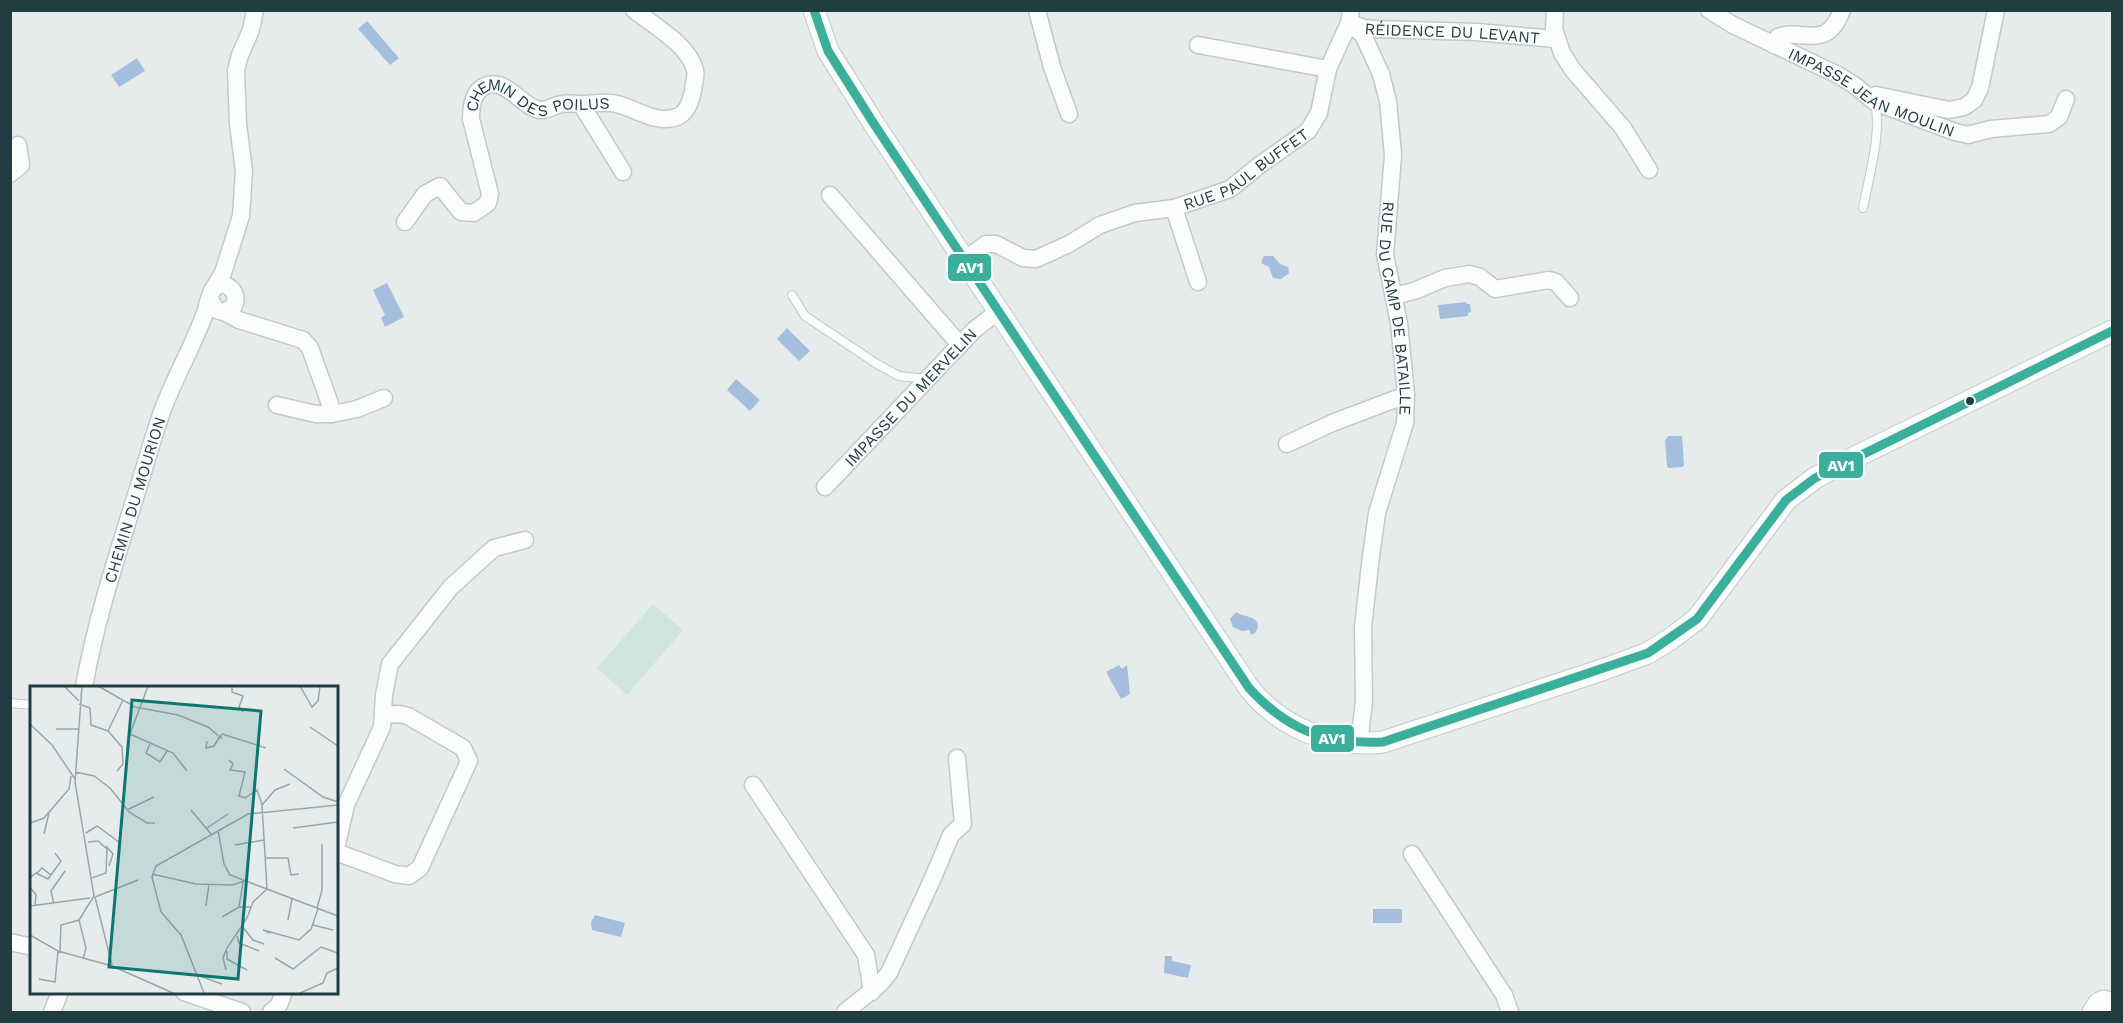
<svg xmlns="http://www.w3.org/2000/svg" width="2123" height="1023" font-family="'Work Sans',sans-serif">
<rect width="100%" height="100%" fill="#e6ecec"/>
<polygon fill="#cfe5df" points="653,604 683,630 627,695 597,668"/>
<g fill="#a5bedd">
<polygon points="367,21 399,58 390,65 358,29"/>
<polygon points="137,58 145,71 119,87 111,75"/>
<polygon points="1264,256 1273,256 1280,264 1288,267 1289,273 1281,279 1273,278 1269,267 1261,263"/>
<polygon points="387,283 404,317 385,327 381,318 385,315 373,290"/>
<polygon points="1466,302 1467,304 1470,304 1471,312 1468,313 1468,316 1440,319 1438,305"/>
<polygon points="787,328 810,351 799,361 777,339"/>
<polygon points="736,379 760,400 750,411 727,390"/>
<polygon points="1668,436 1682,436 1684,465 1682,467 1669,468 1667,466 1665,441"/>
<path d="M 1236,612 C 1245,618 1264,616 1256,632 L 1251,635 L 1249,630 L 1242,631 L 1233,627 L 1230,619 Z"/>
<polygon points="1119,665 1122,669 1127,665 1130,694 1121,699 1106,672"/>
<rect x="1373" y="909" width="29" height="14"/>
<polygon points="595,915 625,923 621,937 592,930 591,922"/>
<polygon points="1165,956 1172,956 1172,961 1191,965 1188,978 1164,973"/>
</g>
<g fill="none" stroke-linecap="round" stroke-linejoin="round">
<defs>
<g id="service">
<path d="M 1863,208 C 1869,176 1882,133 1875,103"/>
<polyline points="792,295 805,316 877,364 899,376 928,379"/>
<polyline points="10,703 32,705"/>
</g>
<g id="minor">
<polyline points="1037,10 1052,67 1069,114"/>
<polyline points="1555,10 1554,29 1562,53 1572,69 1623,128 1649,170"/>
<path id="s1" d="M 1709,10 L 1733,25 L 1838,75 L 1854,85 L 1875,102 L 1955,132 L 1968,135 L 1991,129 L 2049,124 L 2059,117 L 2066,99"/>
<path id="s2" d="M 1349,23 L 1363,35 L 1381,74 L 1388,101 L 1393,155 L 1385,255 L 1399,323 L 1406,395 L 1405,423 L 1377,513 L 1371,556 L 1363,627 L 1364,701 L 1359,744"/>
<path id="s3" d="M 1353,24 L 1364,28 L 1377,29 L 1476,32 L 1556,39"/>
<polyline points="1198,45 1328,69"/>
<path d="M 1774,45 L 1778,37 C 1803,27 1826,53 1842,10"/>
<polyline points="1876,95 1949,110 1964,107 1974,100 1980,88 1996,10"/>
<polyline points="581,104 623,172"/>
<polyline points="10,174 21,165 18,145"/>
<polyline points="830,195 960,345"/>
<polyline points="1174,208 1198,282"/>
<path id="s4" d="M 405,222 L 425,194 L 440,186 L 461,212 L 474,213 L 488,203 L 490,194 L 471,119 C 471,107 473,89 488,85 C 506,80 520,103 536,109 C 545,113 553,105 562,104 C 568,103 575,104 581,104 C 592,104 606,101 617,104 C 637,109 658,126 679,116 C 689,111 693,94 694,84 C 695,80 696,74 695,70 C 689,45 653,25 634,10"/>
<path id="s5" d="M 964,260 L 986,244 L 996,244 L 1023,258 L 1036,259 L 1069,244 L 1100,225 L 1135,213 L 1174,208 L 1230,189 L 1261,164 L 1308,131 L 1319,113 L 1328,69 L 1349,23 L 1351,10"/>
<polyline points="212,291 223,273 241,216 244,171 238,124 236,70 240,55 251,30 255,10"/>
<polyline points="1394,296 1414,291 1445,278 1469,274 1480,277 1495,289 1549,280 1556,282 1570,298"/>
<polyline points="224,312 239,320 303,340 310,348 330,404 332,414 316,414 277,405"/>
<polyline points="332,414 357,409 384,398"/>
<polyline points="1287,444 1332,423 1406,395"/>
<path id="s6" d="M 825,487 L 974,330 L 999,311"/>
<path id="s7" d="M 84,687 C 95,624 115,562 134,501 C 144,471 152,439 163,409 C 175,377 193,346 205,313 C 207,306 209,297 212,291 C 221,277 241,289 234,306 L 224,312 L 216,310 L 210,299"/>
<polyline points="753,785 866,955 872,992"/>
<polyline points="336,848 346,805 382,727 384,695 390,664 451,587 494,548 525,540"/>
<polyline points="336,852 395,874 409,876 420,868 469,761 463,748 408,716 399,714 383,715"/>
<polyline points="1412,854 1504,995 1510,1012"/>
<polyline points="10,942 32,947"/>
<polyline points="184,992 242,1012"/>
<polyline points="52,1012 60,992"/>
<polyline points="271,1012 279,1005 284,992"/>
<polyline points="845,1012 880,984 889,973 932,880 951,835 963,824 957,758"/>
</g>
<g id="tertiary">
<path d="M 814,10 L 828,51 L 874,124 L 1249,688 C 1282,729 1331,748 1383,742 L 1602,670 L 1648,653 L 1669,640 L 1697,619 L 1786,500 L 1815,478 L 1839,465 L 2112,331"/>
<polyline points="2093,1012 2099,1003 2104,1001 2112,1004"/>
</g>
</defs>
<use href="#service" stroke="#c3c9c9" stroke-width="10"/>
<use href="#minor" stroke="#c3c9c9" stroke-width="19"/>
<use href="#tertiary" stroke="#c3c9c9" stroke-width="23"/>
<use href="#service" stroke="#fbfcfc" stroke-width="8"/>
<use href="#minor" stroke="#fbfcfc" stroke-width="16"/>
<use href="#tertiary" stroke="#fbfcfc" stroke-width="21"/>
<defs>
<path id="bus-1" d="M 814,10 L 828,51 L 874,124 L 1249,688 C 1287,730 1326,745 1383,742 L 1648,653 L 1697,619 L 1786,500 L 1815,478 L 2112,331"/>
</defs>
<use href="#bus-1" stroke="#f5fafa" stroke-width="14"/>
<use href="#bus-1" stroke="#3caf9c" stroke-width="9"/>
</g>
<circle fill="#223d41" stroke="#f5fafa" stroke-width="2" cx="1970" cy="401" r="5"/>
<g text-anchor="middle" stroke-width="4.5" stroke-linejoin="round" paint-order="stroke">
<g font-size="16" fill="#223d41" stroke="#f5fafa">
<text dy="6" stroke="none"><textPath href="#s3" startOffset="100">RÉIDENCE DU LEVANT</textPath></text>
<text dy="6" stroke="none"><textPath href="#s1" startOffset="183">IMPASSE JEAN MOULIN</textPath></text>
<text dy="6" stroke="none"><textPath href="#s4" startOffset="291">CHEMIN DES POILUS</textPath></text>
<text dy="6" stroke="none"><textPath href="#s5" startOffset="312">RUE PAUL BUFFET</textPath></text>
<text dy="6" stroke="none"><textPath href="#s2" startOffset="298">RUE DU CAMP DE BATAILLE</textPath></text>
<text dy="6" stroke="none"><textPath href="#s6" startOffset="124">IMPASSE DU MERVELIN</textPath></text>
<text dy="6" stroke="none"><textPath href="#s7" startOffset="194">CHEMIN DU MOURION</textPath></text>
</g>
</g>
<g transform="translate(30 686)">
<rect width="308" height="308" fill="#e6ecec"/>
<path fill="none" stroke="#98a6a8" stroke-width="1.5" d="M 34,0 L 49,15M 52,0 L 45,96 L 64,210M 68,0 L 105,21 L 148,29 L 178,41 L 191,52 L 191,48M 118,0 L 100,48 L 143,67 L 157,85M 202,0 L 202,6 L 213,10 L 209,21 L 213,26M 270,0 L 282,21 L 288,15 L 290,0M 49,18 L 60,22 L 61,39 L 78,45 L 92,61 L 93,78 L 87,85M 0,38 L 22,59 L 45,93M 280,41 L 308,60M 26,43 L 48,43M 78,45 L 93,14M 192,48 L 236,62M 177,55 L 176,62 L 184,60 L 190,50M 120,58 L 116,67 L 130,76 L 137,65M 199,74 L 203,78 L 200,84 L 215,86 L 209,110 L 215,112 L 227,104 L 232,118M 254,83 L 293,111 L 308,116M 45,86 L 64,90 L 80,102 L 99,126 L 117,137 L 125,137M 97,124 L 124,111M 161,124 L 181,148M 0,137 L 14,132 L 39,103 L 41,90M 177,142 L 198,128M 263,142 L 308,136M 188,144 L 194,178 L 200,189 L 308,230M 56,147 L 67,140 L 89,156M 14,148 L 19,127M 58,156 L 68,155 L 77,163 L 76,187 L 62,192M 205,159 L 234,154M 76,160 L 83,168 L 79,180M 236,172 L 258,172 L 261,189 L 269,188M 7,187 L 12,182 L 21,189M 122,188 L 166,198 L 203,199 L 214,195M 0,192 L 6,187 L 18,193 L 31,175 L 25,167M 0,201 L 6,209 L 5,220M 237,203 L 232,119 L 245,104 L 260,98M 65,211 L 82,279M 65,211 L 108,194M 24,218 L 21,205 L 35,185M 0,220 L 60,212M 176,220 L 179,198M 209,221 L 213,196M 287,222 L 292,204 L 292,158M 192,231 L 209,221 L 221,221M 258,234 L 262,213M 283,239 L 303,244M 212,240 L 223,254 L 234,258M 240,247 L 233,244 L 269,254 L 281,243 L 288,223M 0,249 L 28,265 L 82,280 L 143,307M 207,250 L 209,257 L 229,265M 30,265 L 31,239 L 49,234M 197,265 L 197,273 L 217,284M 245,272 L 263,283 L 291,261 L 308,267M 53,273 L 56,262 L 49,234 L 64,210M 196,284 L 193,272 L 197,262 L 217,232 L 223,216 L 237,203M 167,289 L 192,298M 9,293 L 25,296 L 28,265M 174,307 L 151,249 L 131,226 L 122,191 L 126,180 L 218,128 L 308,119M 270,307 L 293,297 L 297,287 L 308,282"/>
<path fill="#0f766e" fill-opacity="0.15" stroke="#0f766e" stroke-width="3" d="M 102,14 L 231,25 L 208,293 L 79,281 Z"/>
<rect width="308" height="308" fill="none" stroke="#223d41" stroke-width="3"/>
</g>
<g stroke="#f5fafa" stroke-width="2">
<rect x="947" y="253" width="45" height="29" rx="6" fill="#3caf9c"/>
<rect x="1818" y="451" width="46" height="28" rx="6" fill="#3caf9c"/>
<rect x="1310" y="724" width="45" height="29" rx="6" fill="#3caf9c"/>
</g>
<g font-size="16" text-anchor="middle" font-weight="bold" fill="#fff">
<text x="970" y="273">AV1</text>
<text x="1841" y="471">AV1</text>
<text x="1332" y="744">AV1</text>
</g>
<rect width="2123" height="1023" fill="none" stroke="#223d41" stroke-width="24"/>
</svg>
